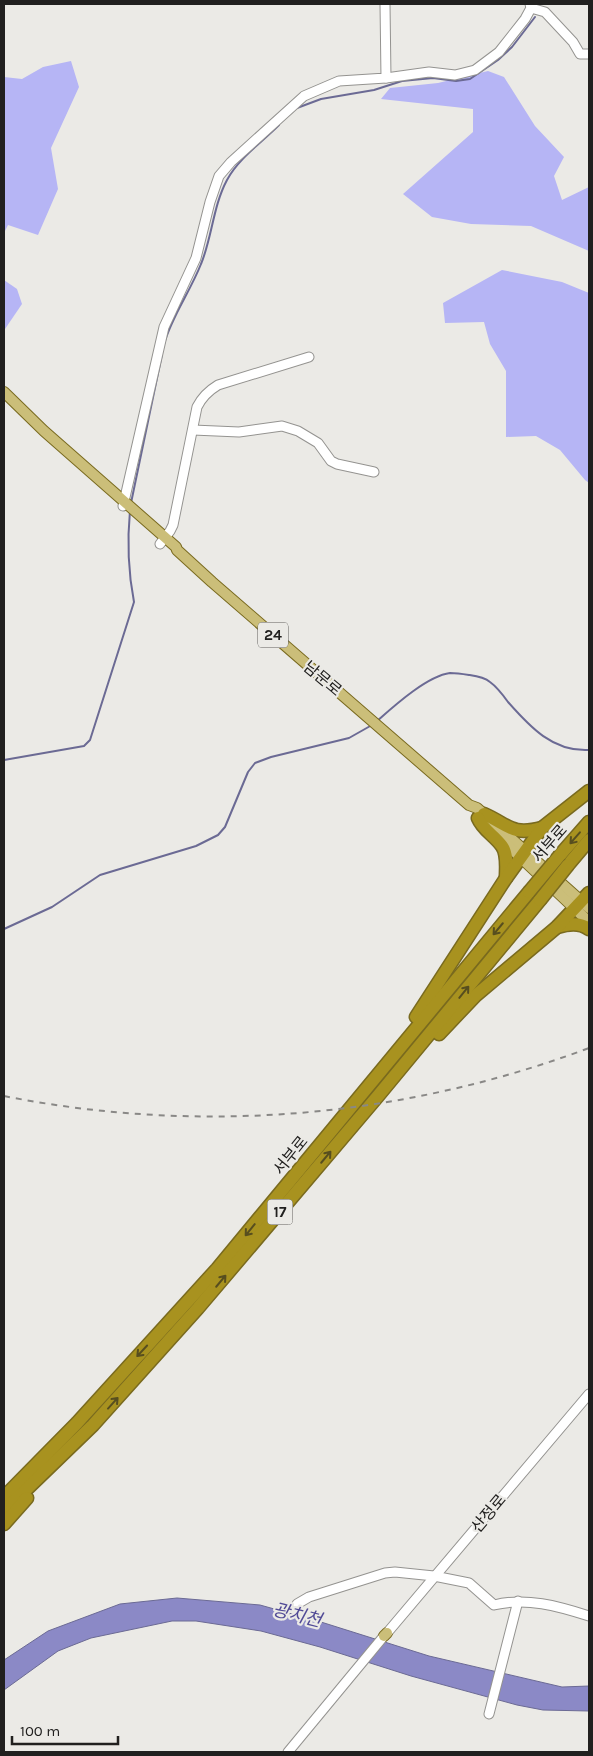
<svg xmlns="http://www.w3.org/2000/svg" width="593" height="1756" font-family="Karla,'Noto Sans KR',sans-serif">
<rect width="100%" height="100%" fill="#ebeae6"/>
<g fill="#b6b5f5">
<polygon points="71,61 79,87 51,148 58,189 38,235 8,225 4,233 4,77 22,79 43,67"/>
<polygon points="488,71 504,77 535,126 564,157 554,176 562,200 589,187 589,251 531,226 471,224 432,217 403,194 473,132 473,109 381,99 390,88 438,83"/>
<polygon points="502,270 562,282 589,293 589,483 585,480 560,450 536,436 506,437 506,371 490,344 484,322 445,323 443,303"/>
<polygon points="4,280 17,289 22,304 5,329"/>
</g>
<polygon fill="#8b89c6" stroke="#6b6a94" points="177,1598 260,1605 321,1622 429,1656 562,1687 589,1686 589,1711 543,1710 517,1705 411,1676 320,1647 261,1631 196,1621 172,1621 91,1638 58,1651 4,1690 4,1660 48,1631 120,1604"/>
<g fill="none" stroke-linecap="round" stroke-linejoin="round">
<g stroke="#6b6a94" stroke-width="2">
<polyline points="297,108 321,99 374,90 402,81 433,78 456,81 470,79 498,60 512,47 535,17"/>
<path d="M 164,344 C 172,316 190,292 201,264 C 212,238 213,206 227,180 C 238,159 262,142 279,125"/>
<polyline points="131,503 162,354"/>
<path d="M 377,721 C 394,706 427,676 450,673 C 456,673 463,674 469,675 C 476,676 484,677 490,682 C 497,687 503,695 508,702 C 530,727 553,752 589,750"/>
<path d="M 4,760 L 84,746 L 90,740 L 134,602 C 128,571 127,542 130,510"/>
<polyline points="4,929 52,907 100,875 196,846 218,835 225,827 248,772 255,763 271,757 349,738 372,725"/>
</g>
<defs>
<g id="minor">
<polyline points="531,8 545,12 573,42 580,54 589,54"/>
<polyline points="386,78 429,72 455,75 475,70 499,52 525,19 531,8 530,4"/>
<polyline points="193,430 239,432 282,426 298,431 318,443 331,461 337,464 374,472"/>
<polyline points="123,506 164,327 196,258 210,202 219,176 231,162 304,96 339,81 386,78 385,4"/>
<path d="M 160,544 L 170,531 L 173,525 L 197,407 C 202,397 208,391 218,385 L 309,357"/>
<path d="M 297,1604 L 309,1597 L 385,1573 L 395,1572 L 434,1576 L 469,1583 L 494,1605 C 526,1597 558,1606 589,1616"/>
<polyline points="387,1633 589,1394"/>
<polyline points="489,1714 518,1601"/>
<polyline points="288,1752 384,1636"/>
</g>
<g id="major">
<polyline points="4,392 44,431 176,547 177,550 212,582 469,805 477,808 589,908"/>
<polyline points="500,838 589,922"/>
<polyline points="384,1636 387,1633"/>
</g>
<g id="highway">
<path d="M 484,814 C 509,825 511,836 542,828"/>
<path d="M 478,818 C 483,830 494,835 502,846 C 508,854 506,868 506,878"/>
<polyline points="560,855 589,822"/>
<polyline points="568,865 589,840"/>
<path d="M 557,927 C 568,924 579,922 589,929"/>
<polyline points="416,1017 506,878 542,828 589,791"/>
<polyline points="439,1034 475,996 557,927 589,893"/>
<polyline points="4,1497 77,1423 217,1269 529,892"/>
<polyline points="4,1511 93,1425 198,1308 378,1096 540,900"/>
<polyline points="4,1524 27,1498"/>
</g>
</defs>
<use href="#minor" stroke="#949390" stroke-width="11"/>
<use href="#major" stroke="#796a1f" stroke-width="12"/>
<use href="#highway" stroke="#796a1f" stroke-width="15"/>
<use href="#minor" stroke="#fff" stroke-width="9"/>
<use href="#major" stroke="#cbbe79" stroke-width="10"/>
<use href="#highway" stroke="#a8921f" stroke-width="12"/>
<path stroke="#898886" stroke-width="2" stroke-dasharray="6 6" stroke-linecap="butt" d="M 4,1096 C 200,1135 402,1118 589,1048"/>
<defs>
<g id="highway-bridge">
<polyline points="529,892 560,855"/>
<polyline points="540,900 568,865"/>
</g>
</defs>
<use href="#highway-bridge" stroke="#796a1f" stroke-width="15" stroke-linecap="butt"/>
<use href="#highway-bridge" stroke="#a8921f" stroke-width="12"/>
</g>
<defs><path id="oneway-shaft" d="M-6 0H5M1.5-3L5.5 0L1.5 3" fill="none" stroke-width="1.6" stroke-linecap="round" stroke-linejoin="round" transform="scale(1.25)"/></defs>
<g stroke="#574e1f">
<use href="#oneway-shaft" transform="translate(575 838) rotate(131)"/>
<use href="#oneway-shaft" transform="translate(498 929) rotate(130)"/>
<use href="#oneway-shaft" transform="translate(464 992) rotate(-51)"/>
<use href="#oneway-shaft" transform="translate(326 1157) rotate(-50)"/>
<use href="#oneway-shaft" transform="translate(250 1230) rotate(129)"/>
<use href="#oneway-shaft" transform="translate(221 1281) rotate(-50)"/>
<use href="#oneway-shaft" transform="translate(142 1351) rotate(133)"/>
<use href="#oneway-shaft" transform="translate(113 1403) rotate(-48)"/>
</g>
<g text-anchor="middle" stroke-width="4.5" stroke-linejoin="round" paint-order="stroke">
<g fill="#ebeae6" stroke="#5e5d5b" stroke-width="1">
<rect x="258" y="622.5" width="30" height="25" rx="4"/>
<rect x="267.5" y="1199.5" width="25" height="25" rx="4"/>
</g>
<g font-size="15" font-weight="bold" fill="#21201f">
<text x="273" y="640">24</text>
<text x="280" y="1217">17</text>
</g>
<g font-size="16" fill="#21201f" stroke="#ebeae6">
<text transform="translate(323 678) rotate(40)" y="6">남문로</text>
<text transform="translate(549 843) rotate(-49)" y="6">서부로</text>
<text transform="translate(290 1155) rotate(-51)" y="6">서부로</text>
<text transform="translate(488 1513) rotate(-50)" y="6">산정로</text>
</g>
<g font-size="18" font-style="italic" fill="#514a96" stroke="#ebeae6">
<text transform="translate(297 1615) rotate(14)" y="6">광치천</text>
</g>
</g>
<rect width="593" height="1756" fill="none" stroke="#21201f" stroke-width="10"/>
<path d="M12 1736v8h106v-8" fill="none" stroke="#21201f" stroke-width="2.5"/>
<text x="20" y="1736" font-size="15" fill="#21201f" stroke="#ebeae6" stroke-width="4" paint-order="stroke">100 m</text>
</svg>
